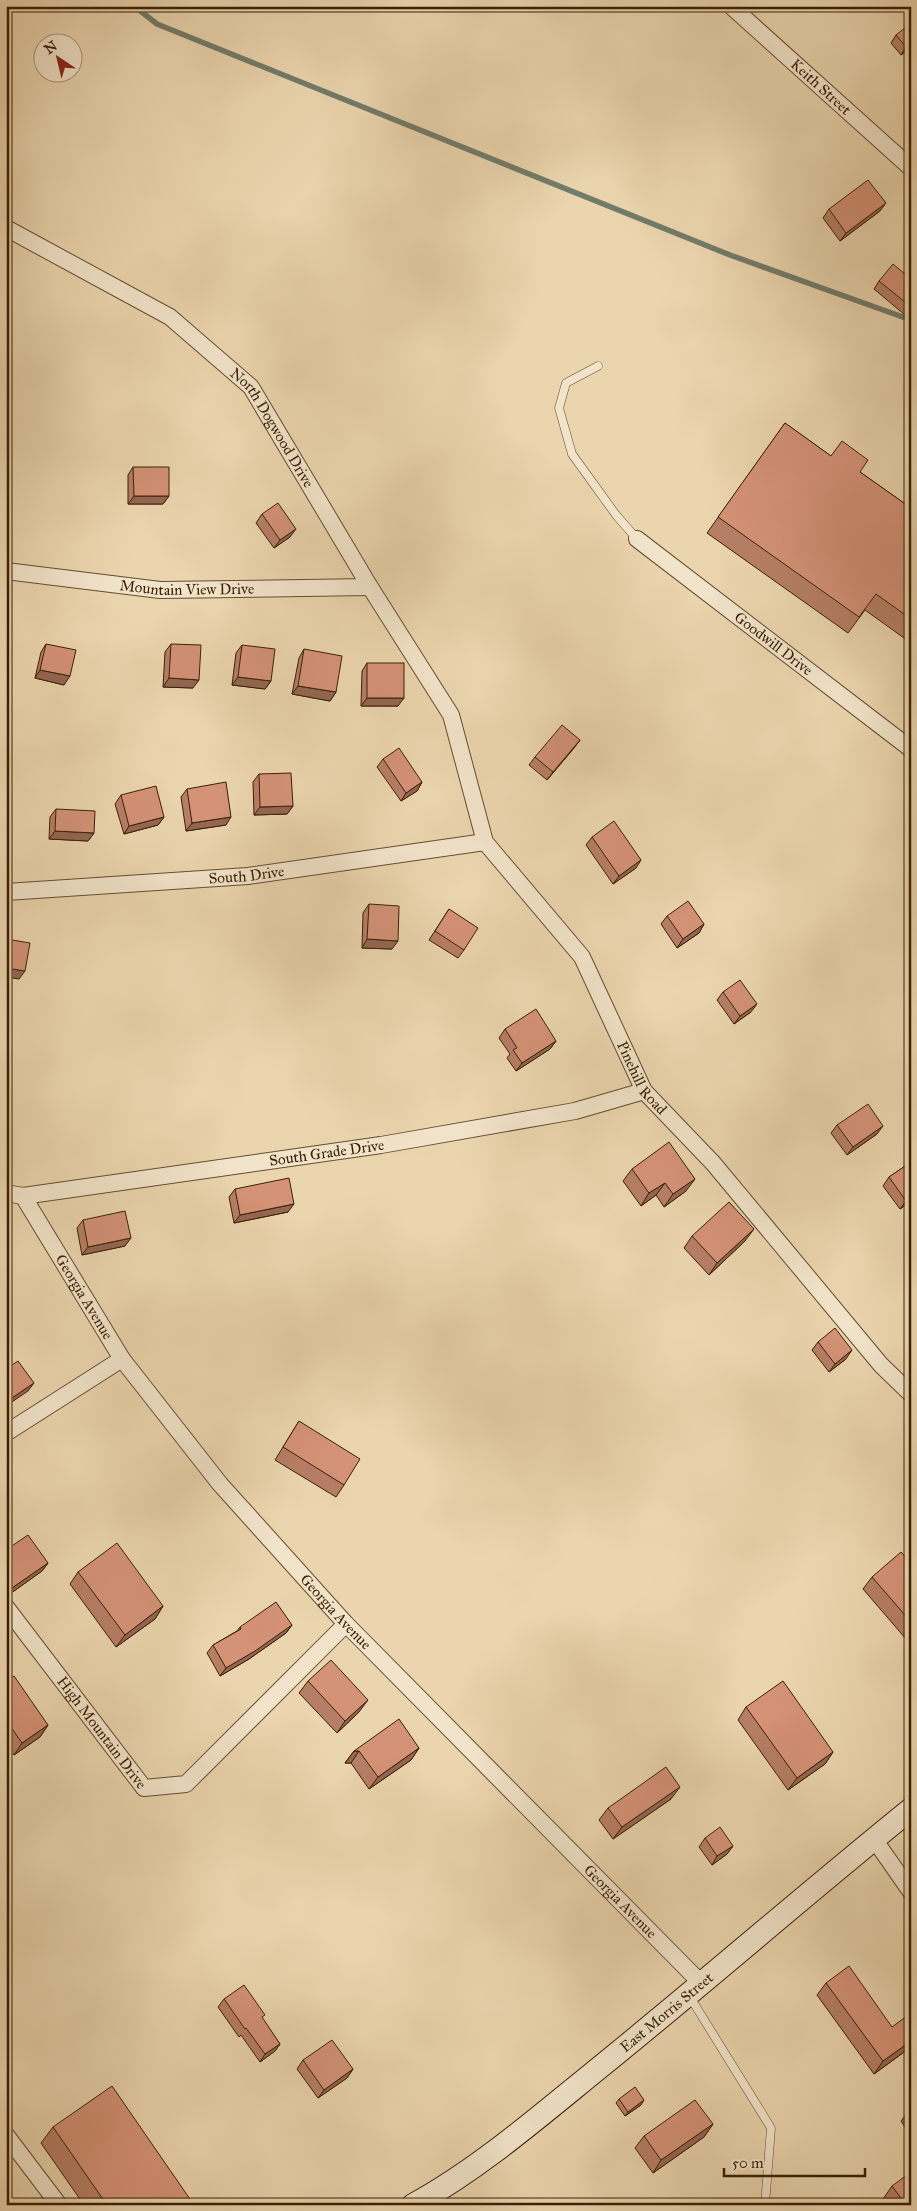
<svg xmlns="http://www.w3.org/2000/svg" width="917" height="2211" font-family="'IM FELL Great Primer',serif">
<rect width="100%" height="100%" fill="#ebd5ae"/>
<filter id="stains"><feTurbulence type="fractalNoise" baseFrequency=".004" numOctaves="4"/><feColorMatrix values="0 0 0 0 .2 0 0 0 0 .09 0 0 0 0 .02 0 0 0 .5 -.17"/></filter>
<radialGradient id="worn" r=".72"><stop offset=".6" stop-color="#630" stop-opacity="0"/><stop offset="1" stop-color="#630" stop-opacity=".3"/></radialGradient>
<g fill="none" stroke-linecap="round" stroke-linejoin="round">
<polyline stroke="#727c6a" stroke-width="5.5" points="134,6 157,24 730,255 911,320"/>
<defs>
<g id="service">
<polyline points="598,366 566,383 559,408 572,454 616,515 637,539"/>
<polyline points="690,1997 771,2128 765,2205"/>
</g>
<g id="minor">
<path id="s1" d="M 731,6 L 911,168"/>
<path id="s2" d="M 6,228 L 170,317 L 251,387 L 370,587 L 451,715 L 485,842 L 582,957 L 644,1091 L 713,1163 L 881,1365 L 911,1394"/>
<path id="s3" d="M 637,539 L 911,749"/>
<path id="s4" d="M 6,571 L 160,590 L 370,587"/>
<path id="s5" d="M 6,892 L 248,876 L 485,842"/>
<path id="s6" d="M 6,1193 L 23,1196 L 381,1145 L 575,1111 L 644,1091"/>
<path id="s7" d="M 23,1196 L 122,1359 L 220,1484 L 346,1624 L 702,1984"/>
<polyline points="6,1433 122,1359"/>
<path id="s8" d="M 6,1607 L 144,1788 L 186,1784 L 346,1624"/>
<polyline points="874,1839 911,1892"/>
<polyline points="6,2135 59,2205"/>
</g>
<g id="secondary">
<path id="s9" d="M 413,2205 C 479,2169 541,2115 599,2068 C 704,1983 806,1894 911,1809"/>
</g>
</defs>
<use href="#service" stroke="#664d30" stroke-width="9"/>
<use href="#minor" stroke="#664d30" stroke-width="18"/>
<use href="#secondary" stroke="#3a2006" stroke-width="24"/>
<use href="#service" stroke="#f2e4ca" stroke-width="8"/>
<use href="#minor" stroke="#f2e4ca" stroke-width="16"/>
<use href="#secondary" stroke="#f2e4ca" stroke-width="22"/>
</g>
<g fill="#b67e66" stroke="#3a2006">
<polygon points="896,35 911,47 901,55 891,43"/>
<polygon points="829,209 880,211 840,241 823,218"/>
<polygon points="911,279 911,320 874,289 879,281"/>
<polygon points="785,423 831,456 860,472 911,508 911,643 865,610 848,633 707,533"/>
<polygon points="133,467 169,496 163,504 128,504 128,475"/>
<polygon points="262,514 290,537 274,548 256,523"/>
<polygon points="46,644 64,685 35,678 41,652"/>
<polygon points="171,644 193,688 163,687 165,652"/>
<polygon points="242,645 271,681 265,689 232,685 236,653"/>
<polygon points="304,649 336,692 330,701 292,694 299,658"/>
<polygon points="367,663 398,706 361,706 362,671"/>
<polygon points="580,740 574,748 547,780 529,765 535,757"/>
<polygon points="383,759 422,782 417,791 401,801 377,767"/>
<polygon points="259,774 293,806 287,814 254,815 253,782"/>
<polygon points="187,789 226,825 186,831 181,797"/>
<polygon points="121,795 164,817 158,825 124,834 115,804"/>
<polygon points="56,809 94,833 88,841 49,839 50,817"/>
<polygon points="592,837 636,868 613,884 586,845"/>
<polygon points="369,904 392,949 362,948 363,913"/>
<polygon points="449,909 464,950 458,958 429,940"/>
<polygon points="667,916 704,924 699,933 677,948 661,924"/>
<polygon points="723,992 751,1012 734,1024 717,1000"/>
<polygon points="505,1029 556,1041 550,1049 516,1071 507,1058 510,1054 499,1038"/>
<polygon points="837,1125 877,1134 847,1155 831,1133"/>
<polygon points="911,1162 911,1201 900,1209 883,1186 889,1177"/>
<polygon points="632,1169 686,1191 664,1207 656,1195 641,1206 623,1181"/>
<polygon points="235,1189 288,1212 234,1223 229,1197"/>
<polygon points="83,1220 125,1246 82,1255 77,1228"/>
<polygon points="692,1236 745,1241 709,1275 684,1248"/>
<polygon points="818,1342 846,1359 829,1372 812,1350"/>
<polygon points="299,1421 344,1485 336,1497 275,1460"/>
<polygon points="6,1550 48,1563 42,1571 7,1596"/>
<polygon points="911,1563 911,1635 906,1639 863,1589 872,1577"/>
<polygon points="78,1572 163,1606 155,1619 116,1647 70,1584"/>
<polygon points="292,1625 286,1633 249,1659 220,1676 207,1653 213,1645 237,1631 240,1627"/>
<polygon points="6,1681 48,1725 40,1737 14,1755 6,1745"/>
<polygon points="308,1681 359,1712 337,1733 299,1693"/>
<polygon points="746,1707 833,1752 825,1764 788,1790 738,1720"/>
<polygon points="419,1748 411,1760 369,1789 351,1763 345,1763 354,1751"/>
<polygon points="671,1799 613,1839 599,1820 608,1808"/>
<polygon points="705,1838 733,1846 727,1854 712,1865 699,1847"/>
<polygon points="826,1983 892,2027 911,2047 874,2074 817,1995"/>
<polygon points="224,1999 262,2018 280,2044 275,2051 260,2062 241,2035 239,2037 218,2007"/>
<polygon points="303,2060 353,2069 347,2078 318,2098 297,2069"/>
<polygon points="619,2099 641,2105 625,2116 616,2103"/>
<polygon points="911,2108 911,2136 901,2121"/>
<polygon points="713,2124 704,2137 653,2173 635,2148 644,2136"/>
<polygon points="53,2127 194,2205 84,2205 41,2143"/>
<polygon points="892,2186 911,2205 883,2205 881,2202"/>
</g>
<g fill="#946653" stroke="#3a2006">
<polygon points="911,44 911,47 901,55 906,47"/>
<polygon points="886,203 880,211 840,241 846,233"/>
<polygon points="134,496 169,496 163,504 128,504"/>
<polygon points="296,529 290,537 274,548 280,540"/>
<polygon points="40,670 70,676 64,685 35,678"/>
<polygon points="238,677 271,681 265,689 232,685"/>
<polygon points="169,678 199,680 193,688 163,687"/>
<polygon points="298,686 336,692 330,701 292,694"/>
<polygon points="367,698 404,698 398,706 361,706"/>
<polygon points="580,740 574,748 547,780 553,772"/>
<polygon points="422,782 417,791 401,801 406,793"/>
<polygon points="293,806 287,814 254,815 260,807"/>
<polygon points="164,817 158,825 124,834 129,826"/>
<polygon points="231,817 226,825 186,831 192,823"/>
<polygon points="55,831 94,833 88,841 49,839"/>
<polygon points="641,860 636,868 613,884 619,876"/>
<polygon points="704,924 699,933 677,948 683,939"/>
<polygon points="367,939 398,941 392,949 362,948"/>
<polygon points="6,968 25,971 19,979 6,977"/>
<polygon points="757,1004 751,1012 734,1024 740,1016"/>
<polygon points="556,1041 550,1049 516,1071 522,1063"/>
<polygon points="883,1126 877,1134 847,1155 853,1147"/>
<polygon points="695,1179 686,1191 664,1207 673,1194"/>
<polygon points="665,1183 656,1195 641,1206 649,1193"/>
<polygon points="911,1197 911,1201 900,1209 906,1201"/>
<polygon points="294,1204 288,1212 234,1223 240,1215"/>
<polygon points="754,1229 745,1241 709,1275 717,1263"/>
<polygon points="131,1238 125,1246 82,1255 88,1247"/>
<polygon points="852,1350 846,1359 829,1372 835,1364"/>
<polygon points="34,1383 28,1391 6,1406 6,1402"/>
<polygon points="48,1563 42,1571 7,1596 12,1588"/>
<polygon points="163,1606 155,1619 116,1647 125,1635"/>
<polygon points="292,1625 286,1633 249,1659 220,1676 226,1668"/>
<polygon points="368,1700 359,1712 337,1733 345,1721"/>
<polygon points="48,1725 40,1737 14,1755 22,1743"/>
<polygon points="419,1748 411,1760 369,1789 378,1777"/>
<polygon points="354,1751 359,1751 351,1763 345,1763"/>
<polygon points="833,1752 825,1764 788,1790 797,1778"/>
<polygon points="680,1787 671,1799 613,1839 622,1827"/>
<polygon points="733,1846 727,1854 712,1865 717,1856"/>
<polygon points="911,2041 911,2047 874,2074 883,2061"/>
<polygon points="280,2044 275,2051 260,2062 265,2054"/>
<polygon points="353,2069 347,2078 318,2098 324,2090"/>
<polygon points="644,2100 641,2105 625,2116 628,2112"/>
<polygon points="713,2124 704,2137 653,2173 661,2160"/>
</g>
<g fill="#d49277" stroke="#3a2006">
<polygon points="911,23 911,44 906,47 896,35"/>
<polygon points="868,180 886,203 846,233 829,209"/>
<polygon points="893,264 911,279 911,307 879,281"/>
<polygon points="785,423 831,456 842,441 868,460 860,472 911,508 911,619 876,594 859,617 718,517"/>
<polygon points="133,467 169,467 169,496 134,496"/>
<polygon points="278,503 296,529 280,540 262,514"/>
<polygon points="6,641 10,643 6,653"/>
<polygon points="46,644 76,650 70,676 40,670"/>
<polygon points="171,644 201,645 199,680 169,678"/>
<polygon points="242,645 275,649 271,681 238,677"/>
<polygon points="304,649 342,656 336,692 298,686"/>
<rect x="367" y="663" width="37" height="35"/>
<polygon points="562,725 580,740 553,772 535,757"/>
<polygon points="399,748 422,782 406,793 383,759"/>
<polygon points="291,773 293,806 260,807 259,774"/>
<polygon points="226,782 231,817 192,823 187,789"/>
<polygon points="156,786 164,817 129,826 121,795"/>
<polygon points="56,809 95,811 94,833 55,831"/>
<polygon points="614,821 641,860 619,876 592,837"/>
<polygon points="688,901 704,924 683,939 667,916"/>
<polygon points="369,904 399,906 398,941 367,939"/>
<polygon points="449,909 478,928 464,950 435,931"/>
<polygon points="6,939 30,943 25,971 6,968"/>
<polygon points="740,980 757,1004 740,1016 723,992"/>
<polygon points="536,1009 556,1041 522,1063 513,1050 517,1048 505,1029"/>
<polygon points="868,1104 883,1126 853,1147 837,1125"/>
<polygon points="669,1142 695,1179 673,1194 665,1183 649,1193 632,1169"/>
<polygon points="911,1162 911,1197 906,1201 889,1177"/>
<polygon points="289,1178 294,1204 240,1215 235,1189"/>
<polygon points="729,1202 754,1229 717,1263 692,1236"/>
<polygon points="125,1211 131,1238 88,1247 83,1220"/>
<polygon points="835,1328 852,1350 835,1364 818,1342"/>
<polygon points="18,1361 34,1383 6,1402 6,1369"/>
<polygon points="299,1421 360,1459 344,1485 283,1447"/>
<polygon points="28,1535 48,1563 12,1588 6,1579 6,1550"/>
<polygon points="117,1543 163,1606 125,1635 78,1572"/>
<polygon points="901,1552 911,1563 911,1622 872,1577"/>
<polygon points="276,1602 292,1625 255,1651 226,1668 213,1645 241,1629 240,1627"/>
<polygon points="331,1660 368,1700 345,1721 308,1681"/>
<polygon points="14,1676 48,1725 22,1743 6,1720 6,1681"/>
<polygon points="783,1681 833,1752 797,1778 746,1707"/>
<polygon points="399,1719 419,1748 378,1777 359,1751 354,1751"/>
<polygon points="666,1767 680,1787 622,1827 608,1808"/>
<polygon points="720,1827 733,1846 717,1856 705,1838"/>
<polygon points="849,1966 892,2027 911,2013 911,2041 883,2061 826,1983"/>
<polygon points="244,1985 265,2015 262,2017 280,2044 265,2054 246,2028 245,2029 224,1999"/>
<polygon points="332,2040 353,2069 324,2090 303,2060"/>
<polygon points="112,2086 194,2205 107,2205 53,2127"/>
<polygon points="635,2087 644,2100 628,2112 619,2099"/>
<polygon points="695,2100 713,2124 661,2160 644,2136"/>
<polygon points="911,2172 911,2205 906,2205 892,2186"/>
</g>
<g text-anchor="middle" stroke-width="5" stroke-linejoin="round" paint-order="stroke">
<g font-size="15" fill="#3a2006" stroke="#f2e4ca">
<text dy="5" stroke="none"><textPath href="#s1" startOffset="121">Keith Street</textPath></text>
<text dy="5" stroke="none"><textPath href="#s2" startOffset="339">North Dogwood Drive</textPath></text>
<text dy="5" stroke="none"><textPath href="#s4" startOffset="182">Mountain View Drive</textPath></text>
<text dy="5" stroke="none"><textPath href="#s3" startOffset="172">Goodwill Drive</textPath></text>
<text dy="5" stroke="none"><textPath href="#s5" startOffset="241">South Drive</textPath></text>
<text dy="5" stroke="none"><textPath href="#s2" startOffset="1095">Pinehill Road</textPath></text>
<text dy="5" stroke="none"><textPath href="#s6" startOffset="324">South Grade Drive</textPath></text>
<text dy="5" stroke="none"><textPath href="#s7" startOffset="118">Georgia Avenue</textPath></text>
<text dy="5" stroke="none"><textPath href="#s7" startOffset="522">Georgia Avenue</textPath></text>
<text dy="5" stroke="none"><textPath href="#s8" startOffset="158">High Mountain Drive</textPath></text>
<text dy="5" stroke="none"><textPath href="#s7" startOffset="928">Georgia Avenue</textPath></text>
<text dy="5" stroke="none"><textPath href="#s9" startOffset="319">East Morris Street</textPath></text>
</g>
</g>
<rect width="917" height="2211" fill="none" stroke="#ebd5ae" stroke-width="25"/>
<rect x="8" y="8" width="902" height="2196" fill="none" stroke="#3a2006" stroke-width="2.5"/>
<rect x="12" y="12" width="892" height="2186" fill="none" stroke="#3a2006"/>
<g transform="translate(58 58) rotate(325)"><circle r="24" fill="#f2e4ca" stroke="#a8967c"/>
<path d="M0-4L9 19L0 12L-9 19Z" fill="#8f2418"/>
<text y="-8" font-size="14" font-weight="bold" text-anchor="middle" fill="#3a2006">N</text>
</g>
<path d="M724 2168v8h141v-8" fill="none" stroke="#3a2006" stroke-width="2.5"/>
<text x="732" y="2168" font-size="15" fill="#3a2006" stroke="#f2e4ca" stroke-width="4" paint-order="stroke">50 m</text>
<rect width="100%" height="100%" filter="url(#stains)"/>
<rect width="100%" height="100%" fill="url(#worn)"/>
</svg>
